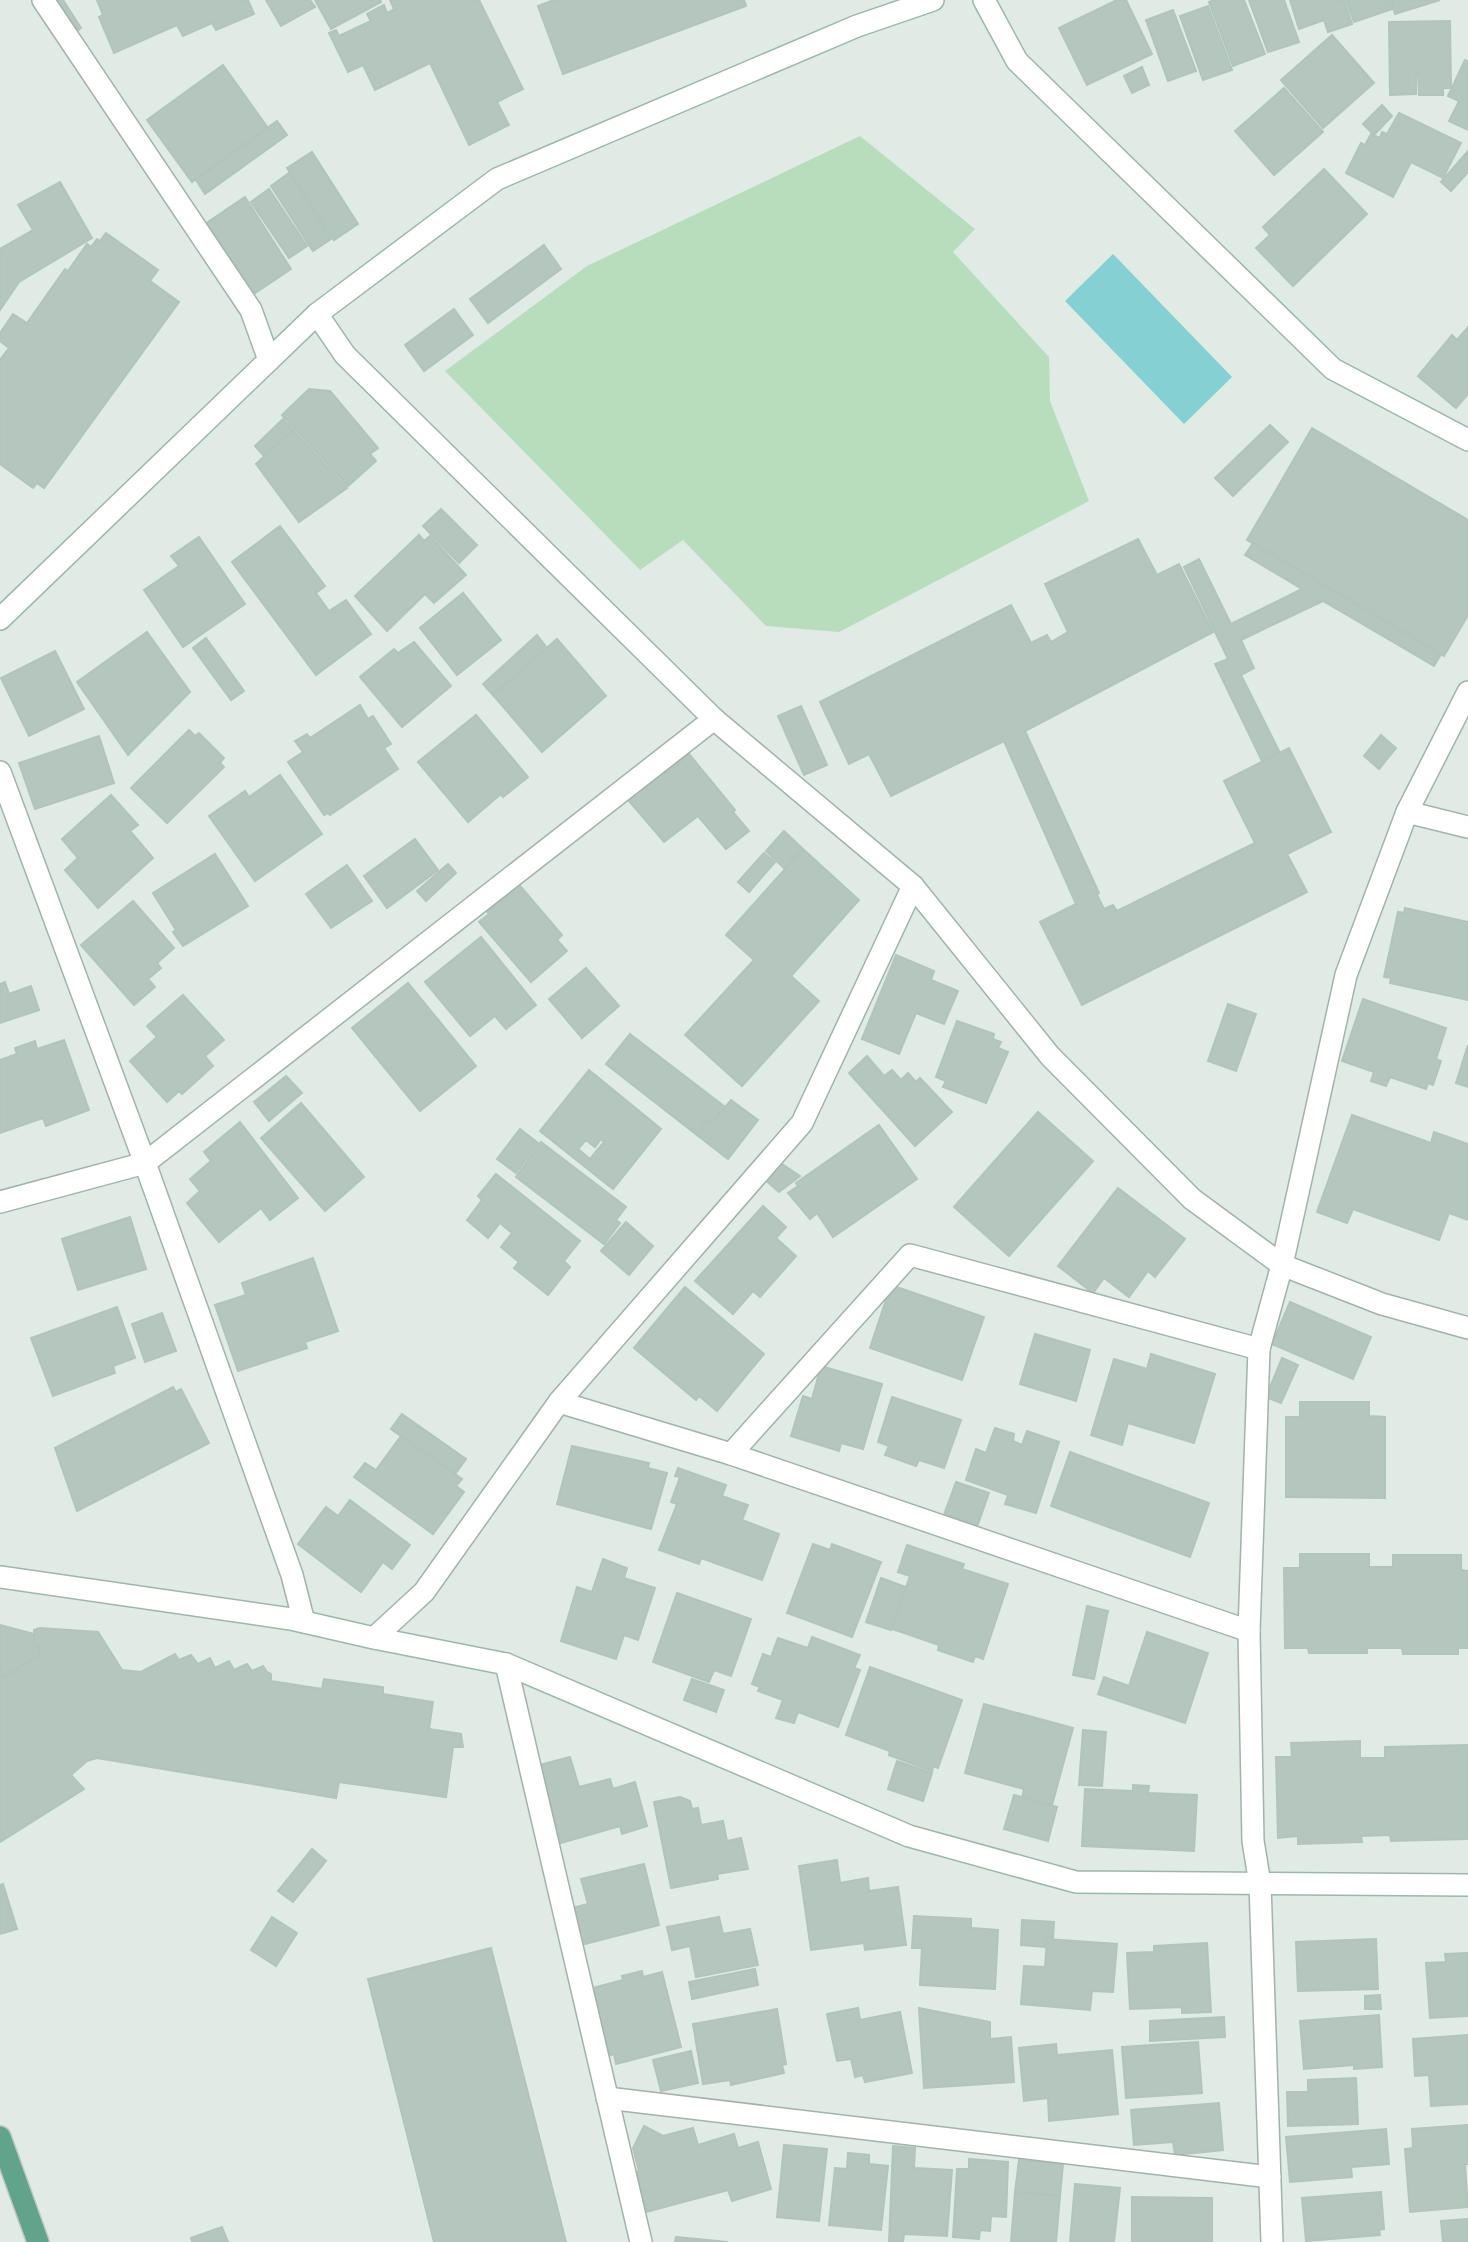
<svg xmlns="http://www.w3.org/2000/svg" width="1468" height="2242" font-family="Barlow,sans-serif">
<rect width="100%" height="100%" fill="#dfebe4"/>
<polygon fill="#b7ddbd" points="860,136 975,229 953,252 1049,357 1050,401 1089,501 839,632 766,626 683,540 640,570 445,371 587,266"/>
<polygon fill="#84d0d3" points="1113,254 1232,377 1184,424 1065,301"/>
<g fill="#b4c6bd" stroke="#b1c5bb" stroke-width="2" fill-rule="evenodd">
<polygon points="56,0 63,0 81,28 71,35 51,3"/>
<polygon points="97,0 248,0 254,14 216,30 212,23 183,36 177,25 114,53 99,17 103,15"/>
<polygon points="266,0 310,0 315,7 281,26"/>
<polygon points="315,0 380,0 381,2 331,29"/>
<polygon points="390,0 479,0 523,89 497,102 509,125 469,145 430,63 375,90 363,65 348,72 329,33 336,30 339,36 371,21 367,14 384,5 387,13 394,9"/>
<polygon points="554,0 744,0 746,6 563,74 538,6"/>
<polygon points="1117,0 1126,0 1152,54 1087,85 1059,28"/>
<polygon points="1214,0 1244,0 1265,54 1233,66 1209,2"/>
<polygon points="1249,0 1284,0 1299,42 1268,52"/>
<polygon points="1290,0 1344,0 1352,24 1328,32 1324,20 1299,29"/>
<polygon points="1346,0 1389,0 1392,9 1354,22"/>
<polygon points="1391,0 1440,0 1395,14"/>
<polygon points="1208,6 1232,70 1203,80 1180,16"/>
<polygon points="1173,10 1196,71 1168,81 1146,20"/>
<polygon points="1450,21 1451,88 1443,88 1443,95 1419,95 1418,72 1416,71 1416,94 1390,95 1389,22"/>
<polygon points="1332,35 1374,83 1323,128 1281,80"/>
<polygon points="1465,60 1468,62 1468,130 1449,121 1459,101 1448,96"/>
<polygon points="223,65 268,128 192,182 147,120"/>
<polygon points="1142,67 1149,85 1132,93 1124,76"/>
<polygon points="1284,88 1323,132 1274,175 1235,131"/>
<polygon points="1382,105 1392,116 1374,135 1363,124"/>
<polygon points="1399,113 1461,143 1443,178 1411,162 1393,197 1346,173 1361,143 1365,145 1371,134 1380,138 1382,132 1387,134"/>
<polygon points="277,121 287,135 205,194 196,180"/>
<polygon points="312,152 358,224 334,240 287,168"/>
<polygon points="1467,152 1468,172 1451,191 1441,182"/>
<polygon points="1324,169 1367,214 1293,286 1256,248 1270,235 1263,227"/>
<polygon points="289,173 331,239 313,251 271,186"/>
<polygon points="60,182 92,238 19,282 0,310 0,249 33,230 18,205"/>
<polygon points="269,189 307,246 289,258 251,202"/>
<polygon points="245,197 291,269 255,293 249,284 239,290 199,228"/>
<polygon points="106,233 158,270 150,281 179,302 44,488 37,483 33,488 0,464 0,360 9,348 0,341 0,333 13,314 27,323 65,269 68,271 87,244 91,247 97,239 100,241"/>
<polygon points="544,245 561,269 488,323 470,299"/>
<polygon points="454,309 473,335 424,371 405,345"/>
<polygon points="1468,327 1468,394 1456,408 1418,376 1452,335 1457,340"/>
<polygon points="309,389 330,391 378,448 370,454 376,461 348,486 282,415"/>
<polygon points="283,419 293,430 265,457 255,446"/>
<polygon points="1270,425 1288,442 1233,496 1215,478"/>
<polygon points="1312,428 1468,520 1468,615 1444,656 1247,540"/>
<polygon points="293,430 347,488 299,522 256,464"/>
<polygon points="441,509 477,545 459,563 423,526"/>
<polygon points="280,526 325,586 316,593 329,611 346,600 371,634 316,675 232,562"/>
<polygon points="419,535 424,541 430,536 466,575 434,603 425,594 387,631 355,596"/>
<polygon points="199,537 245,604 183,647 144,590 179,566 171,556"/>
<polygon points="1138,539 1157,575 1179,564 1213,632 1025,731 1099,893 1097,895 1104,909 1113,905 1117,911 1255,843 1224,781 1289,748 1331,832 1287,854 1307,892 1082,1005 1040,922 1076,904 1004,741 891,796 869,754 849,764 820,702 1011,605 1031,643 1047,635 1051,642 1068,632 1045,584"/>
<polygon points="1253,543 1441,654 1434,666 1323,601 1241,640 1254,668 1241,675 1280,753 1262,761 1215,664 1228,659 1184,567 1199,559 1231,624 1302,589 1245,555"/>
<polygon points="463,593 501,640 457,675 420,628"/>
<polygon points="147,632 190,692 128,755 77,682"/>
<polygon points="537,635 547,648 493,695 483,684"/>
<polygon points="206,638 244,691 231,700 193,648"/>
<polygon points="557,639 606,696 542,752 493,695"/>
<polygon points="414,642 451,686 402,727 360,677 394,649 398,653"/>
<polygon points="55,651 84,709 29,736 1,678"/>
<polygon points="360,705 368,719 373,716 391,744 384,748 398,769 330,815 328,813 324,815 288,762 303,752 295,741 307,734 310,738"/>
<polygon points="801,706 827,765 804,775 778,716"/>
<polygon points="476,715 528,777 503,797 501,794 468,822 418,762"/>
<polygon points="189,730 195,736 199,733 224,758 220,763 224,767 167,823 131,788"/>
<polygon points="1381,735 1396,748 1379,769 1364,756"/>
<polygon points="99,736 114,783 35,809 19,763"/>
<polygon points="689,754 735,810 733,812 749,831 726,849 698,816 664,842 624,795 659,766 665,773"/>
<polygon points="280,775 322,834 255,881 209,816 245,791 249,797"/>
<polygon points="111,795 138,825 130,831 153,858 98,908 65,870 78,858 62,839"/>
<polygon points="784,831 803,849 785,869 766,851"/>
<polygon points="415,839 438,870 387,908 364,876"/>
<polygon points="803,849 859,900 791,976 819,1001 742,1086 685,1035 754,960 726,935"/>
<polygon points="764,853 775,862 749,892 738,882"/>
<polygon points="215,854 248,906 183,946 173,932 176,930 153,893"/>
<polygon points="448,864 456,873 426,901 417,891"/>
<polygon points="347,865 372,901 331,928 306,894"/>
<polygon points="515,880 562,935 557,940 567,951 531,982 479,922 489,914 483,907"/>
<polygon points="133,901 174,948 157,963 161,968 148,979 155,987 134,1005 81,945"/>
<polygon points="1405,908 1468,922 1468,1000 1390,983 1391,978 1384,977 1398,912 1404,913"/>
<polygon points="481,937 536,1005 506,1029 495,1016 470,1036 425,982"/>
<polygon points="896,955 934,971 931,980 958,991 944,1024 916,1013 899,1054 862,1039"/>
<polygon points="586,968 619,1006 582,1038 549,999"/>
<polygon points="5,982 9,994 31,986 39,1010 0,1023 0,984"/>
<polygon points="408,983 476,1066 420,1111 352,1028"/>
<polygon points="183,995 224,1040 205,1056 213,1066 182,1094 179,1091 167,1102 130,1061 157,1037 147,1026"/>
<polygon points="1363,999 1446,1028 1436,1059 1441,1061 1433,1085 1428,1083 1426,1089 1390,1077 1386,1086 1371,1081 1374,1072 1342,1061"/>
<polygon points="1228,1004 1256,1014 1236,1071 1208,1061"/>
<polygon points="957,1021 994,1034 993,1039 1001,1042 998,1048 1008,1052 986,1103 943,1087 946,1081 936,1077"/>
<polygon points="630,1034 725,1107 712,1123 708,1120 697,1135 606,1064"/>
<polygon points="64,1040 89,1110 46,1126 43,1118 0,1133 0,1060 17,1054 15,1048 35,1041 37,1049"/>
<polygon points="1468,1045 1468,1087 1456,1083"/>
<polygon points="867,1056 884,1076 892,1070 901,1080 908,1073 916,1082 920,1078 952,1112 915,1146 849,1073"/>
<path d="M 589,1070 L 661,1129 L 613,1189 L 540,1131 ZM 601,1139 L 604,1142 L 590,1159 L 578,1149 L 586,1140 L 595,1147 Z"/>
<polygon points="286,1076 302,1093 269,1121 254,1102"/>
<polygon points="731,1100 758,1120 728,1159 697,1135 708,1120 712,1123"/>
<polygon points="301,1103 364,1177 325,1211 261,1138"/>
<polygon points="1038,1112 1093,1161 1009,1256 954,1207"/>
<polygon points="1352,1115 1431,1143 1434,1132 1468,1144 1468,1220 1449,1213 1439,1240 1353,1209 1347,1223 1317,1212"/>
<polygon points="240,1122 298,1198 270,1220 261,1208 219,1242 187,1203 200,1191 190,1179 211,1161 204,1152"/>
<polygon points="879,1125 917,1179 833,1237 817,1213 810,1219 788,1193 798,1186 796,1183"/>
<polygon points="520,1129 538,1143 516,1173 497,1159"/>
<polygon points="541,1142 626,1207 616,1220 620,1223 604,1244 516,1177"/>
<polygon points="779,1162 800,1176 779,1192 764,1179"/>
<polygon points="496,1174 580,1241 564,1261 570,1267 548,1295 514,1268 519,1262 501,1247 512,1233 500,1223 488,1238 467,1220 482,1200 478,1196"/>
<polygon points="1118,1188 1185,1239 1155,1277 1148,1271 1129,1297 1104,1278 1093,1293 1058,1266"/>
<polygon points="763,1206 786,1227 776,1238 796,1256 760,1297 753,1291 733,1314 695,1281"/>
<polygon points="130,1217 146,1269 78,1290 62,1239"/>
<polygon points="626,1222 653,1246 629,1275 601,1251"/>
<polygon points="313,1258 338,1331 305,1342 307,1348 238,1371 215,1305 246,1295 242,1283"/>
<polygon points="891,1285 984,1317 962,1380 870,1348"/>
<polygon points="685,1287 764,1354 717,1411 699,1396 696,1400 634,1348"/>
<polygon points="1290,1302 1371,1337 1353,1379 1272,1344"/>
<polygon points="117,1307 135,1358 113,1366 115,1373 53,1396 31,1338"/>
<polygon points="162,1313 176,1351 145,1362 132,1324"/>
<polygon points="1035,1334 1090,1350 1076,1401 1020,1384"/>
<polygon points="1151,1354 1215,1374 1194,1443 1128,1423 1122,1445 1091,1435 1114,1359 1147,1369"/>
<polygon points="1282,1358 1298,1365 1281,1403 1266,1397"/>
<polygon points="821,1366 882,1384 863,1449 841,1443 839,1451 791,1436 803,1396 812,1399"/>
<polygon points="173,1387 176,1392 181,1389 209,1443 77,1511 55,1448"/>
<polygon points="892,1397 961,1420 944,1468 919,1460 916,1466 885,1455 889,1446 878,1442"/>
<polygon points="1300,1402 1369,1402 1369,1416 1385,1417 1385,1498 1286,1497 1286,1417 1300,1417"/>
<polygon points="402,1414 466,1459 455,1474 391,1429"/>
<polygon points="995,1428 1014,1434 1013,1441 1022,1445 1027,1431 1059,1442 1036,1513 1005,1504 1008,1495 966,1480 976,1449 986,1453"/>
<polygon points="401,1436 462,1479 456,1486 464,1492 433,1534 354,1477 365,1463 376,1470"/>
<polygon points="572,1446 649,1463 648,1468 667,1473 651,1529 557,1504"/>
<polygon points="1070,1452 1209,1503 1190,1557 1051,1506"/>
<polygon points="678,1468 726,1485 722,1496 748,1505 742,1520 779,1534 762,1580 701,1558 699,1564 659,1550 677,1504 671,1502 680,1477 675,1476"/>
<polygon points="956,1482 989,1493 977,1527 944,1515"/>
<polygon points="350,1500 410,1545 392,1569 383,1562 361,1592 298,1544 326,1507 338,1516"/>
<polygon points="813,1544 830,1550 832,1544 881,1562 852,1637 787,1613"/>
<polygon points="907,1545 964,1564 962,1569 1008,1584 983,1659 975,1656 973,1662 938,1650 939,1645 892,1629 910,1576 898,1572"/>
<polygon points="1300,1554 1369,1554 1369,1567 1393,1567 1393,1555 1461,1555 1461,1570 1468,1571 1468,1648 1458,1648 1458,1654 1403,1654 1402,1648 1367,1648 1367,1653 1309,1653 1308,1648 1285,1648 1284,1568 1300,1568"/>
<polygon points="603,1559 627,1568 624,1578 655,1588 638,1640 624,1635 616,1659 561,1641 577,1587 592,1592"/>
<polygon points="881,1578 906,1587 891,1630 866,1622"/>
<polygon points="677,1593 751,1619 731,1676 714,1670 709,1682 653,1662"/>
<polygon points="1087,1606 1108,1611 1094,1679 1073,1675"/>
<polygon points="0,1625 34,1634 34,1646 39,1647 39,1655 4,1677 0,1670"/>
<polygon points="40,1628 98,1632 122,1670 141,1672 175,1654 179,1660 191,1655 198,1664 210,1658 215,1668 229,1661 234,1670 247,1664 252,1671 263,1666 267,1672 271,1674 271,1681 322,1689 324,1679 383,1687 383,1694 433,1702 429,1729 461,1734 463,1747 453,1747 446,1797 339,1782 336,1798 97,1758 87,1761 71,1775 84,1789 0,1842 0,1670 4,1677 39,1655 39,1647 34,1646 34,1630"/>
<polygon points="1147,1632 1208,1653 1185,1723 1098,1694 1104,1677 1129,1686"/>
<polygon points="812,1637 860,1655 854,1668 860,1670 838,1727 798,1712 794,1723 776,1718 783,1700 758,1691 760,1687 752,1684 763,1654 771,1657 778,1638 808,1648"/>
<polygon points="870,1667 962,1700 938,1768 933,1766 932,1771 889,1755 890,1751 846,1735"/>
<polygon points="692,1679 724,1690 716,1712 684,1700"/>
<polygon points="984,1704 1073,1728 1052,1805 1022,1798 1024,1789 965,1773"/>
<polygon points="1083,1730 1106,1732 1102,1786 1079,1785"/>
<polygon points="1360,1741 1360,1758 1385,1758 1385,1747 1468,1745 1468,1839 1391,1841 1390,1835 1361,1836 1362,1842 1298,1844 1298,1836 1278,1838 1276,1757 1292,1757 1291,1743"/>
<polygon points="570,1757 579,1787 610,1779 613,1789 635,1782 647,1826 622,1834 620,1826 561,1843 549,1800 546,1801 536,1766"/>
<polygon points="897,1761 932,1773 923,1801 888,1789"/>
<polygon points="1133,1785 1149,1786 1148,1793 1197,1795 1194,1851 1082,1846 1085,1789 1133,1791"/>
<polygon points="1014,1795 1057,1807 1048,1841 1004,1829"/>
<polygon points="680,1797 690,1801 692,1809 698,1808 701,1825 723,1821 727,1841 741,1838 748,1869 717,1874 718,1879 671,1888 654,1802"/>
<polygon points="312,1849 326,1861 293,1902 278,1891"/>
<polygon points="837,1860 840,1883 868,1878 869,1891 898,1887 906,1945 865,1950 864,1943 811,1950 799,1866"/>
<polygon points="644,1864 659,1925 573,1947 564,1910 588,1904 581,1879"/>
<polygon points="3,1884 17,1929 0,1934 0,1885"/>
<polygon points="914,1916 971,1919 971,1928 998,1930 995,1989 920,1985 922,1948 912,1948"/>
<polygon points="272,1917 297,1933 276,1966 251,1950"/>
<polygon points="719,1917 723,1934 750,1929 758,1965 696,1977 690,1946 672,1950 667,1927"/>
<polygon points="1022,1920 1054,1922 1053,1938 1046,1937 1045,1947 1021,1945"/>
<polygon points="1047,1939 1117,1944 1113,1992 1092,1991 1090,2010 1021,2004 1024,1966 1045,1967"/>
<polygon points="1376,1939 1378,1989 1298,1991 1296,1942"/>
<polygon points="1207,1943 1211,2012 1182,2013 1182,2007 1130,2009 1127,1953 1154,1952 1154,1946"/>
<polygon points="491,1948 566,2242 434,2242 368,1979"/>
<polygon points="1468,1953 1468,2016 1430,2018 1426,1963 1446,1962 1445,1954"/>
<polygon points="755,1969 758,1985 692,1999 689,1982"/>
<polygon points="642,1971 643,1977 662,1972 681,2047 616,2064 614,2054 606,2057 589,1989 623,1980 622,1976"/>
<polygon points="1380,1995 1381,2009 1365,2009 1365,1996"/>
<polygon points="858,2008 860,2020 900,2012 912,2073 865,2082 863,2075 855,2077 851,2059 837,2061 827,2014"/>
<polygon points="919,2008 990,2022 990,2039 1011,2037 1014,2082 924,2088"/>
<polygon points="777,2009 786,2064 782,2065 784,2073 731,2085 730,2080 703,2084 693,2024"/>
<polygon points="1379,2015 1382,2067 1354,2069 1354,2065 1304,2069 1300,2021"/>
<polygon points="1224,2017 1225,2037 1150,2041 1150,2021"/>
<polygon points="1468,2035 1468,2104 1431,2106 1429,2075 1415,2076 1413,2039"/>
<polygon points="1198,2042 1202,2093 1126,2098 1122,2047"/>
<polygon points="1056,2044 1057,2055 1112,2050 1118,2114 1049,2121 1048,2098 1024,2101 1019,2048"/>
<polygon points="691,2051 698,2083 661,2091 653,2060"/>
<polygon points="1356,2078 1358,2124 1288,2126 1287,2092 1308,2092 1308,2080"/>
<polygon points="1219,2103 1223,2150 1175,2155 1173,2142 1134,2145 1131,2110"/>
<polygon points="1468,2125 1468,2164 1465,2164 1468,2207 1410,2212 1405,2149 1413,2148 1412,2129"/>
<polygon points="644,2126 663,2136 693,2128 698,2145 734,2134 738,2148 758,2142 771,2189 732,2201 728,2190 646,2212 635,2173 639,2171 633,2148"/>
<polygon points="1386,2129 1389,2164 1351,2167 1352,2177 1290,2182 1286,2137"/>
<polygon points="784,2145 827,2149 819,2221 777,2217"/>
<polygon points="893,2146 915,2148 914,2168 952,2170 947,2236 904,2234 903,2242 889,2242"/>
<polygon points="848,2153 869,2155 869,2164 888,2166 881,2230 829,2225 835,2168 847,2169"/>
<polygon points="969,2159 1008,2162 1006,2217 991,2216 990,2231 980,2230 979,2239 953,2237 957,2169 969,2169"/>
<polygon points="1019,2160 1063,2164 1060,2196 1015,2192"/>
<polygon points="1075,2184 1120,2188 1114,2242 1070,2242"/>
<polygon points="1015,2192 1060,2196 1056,2242 1011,2242"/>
<polygon points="1381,2192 1384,2229 1379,2230 1380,2235 1306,2241 1302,2198"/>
<polygon points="1132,2197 1212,2198 1212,2242 1132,2242"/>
<polygon points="1468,2219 1468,2242 1443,2242 1441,2221"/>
<polygon points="222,2227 228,2242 192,2242 191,2238"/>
<polygon points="676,2237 728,2242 675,2242"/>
</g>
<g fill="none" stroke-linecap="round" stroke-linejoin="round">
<defs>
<g id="lane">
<polyline points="1407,812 1468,827"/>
<polyline points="607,2098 1270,2177"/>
</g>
<g id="street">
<polyline points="43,0 251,310 269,360"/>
<polyline points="317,314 345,355 714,719 913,886 1050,1056 1192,1199 1282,1265 1382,1304 1468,1328"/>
<polyline points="0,772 145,1163 292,1575 304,1622"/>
<polyline points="0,1202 145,1163 714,719"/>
<polyline points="559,1402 731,1454 1249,1631"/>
<polyline points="731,1454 910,1255 1259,1349"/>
<polyline points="374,1638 424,1592 559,1402 802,1123 913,886"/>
<polyline points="506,1664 641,2242"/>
<polyline points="1272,2242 1260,1884 1253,1841 1249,1631 1259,1349 1282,1265 1346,975 1407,812 1468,692"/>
</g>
<g id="secondary">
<polyline points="984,0 1017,61 1333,369 1468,440"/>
<polyline points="0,619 317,314 497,179 857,26 933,0"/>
<polyline points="0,1577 291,1619 374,1638 506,1664 909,1836 1076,1882 1468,1885"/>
</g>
<polyline id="primary" points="0,2137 38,2242"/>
</defs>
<use href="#lane" stroke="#a2b3ab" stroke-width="24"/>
<use href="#street" stroke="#a2b3ab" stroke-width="24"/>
<use href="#secondary" stroke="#9db7ab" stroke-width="24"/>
<use href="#primary" stroke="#c0c8c5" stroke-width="24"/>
<use href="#lane" stroke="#fff" stroke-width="21"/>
<use href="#street" stroke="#fff" stroke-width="21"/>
<use href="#secondary" stroke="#fff" stroke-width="21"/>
<use href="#primary" stroke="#62a38b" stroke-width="21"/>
</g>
</svg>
